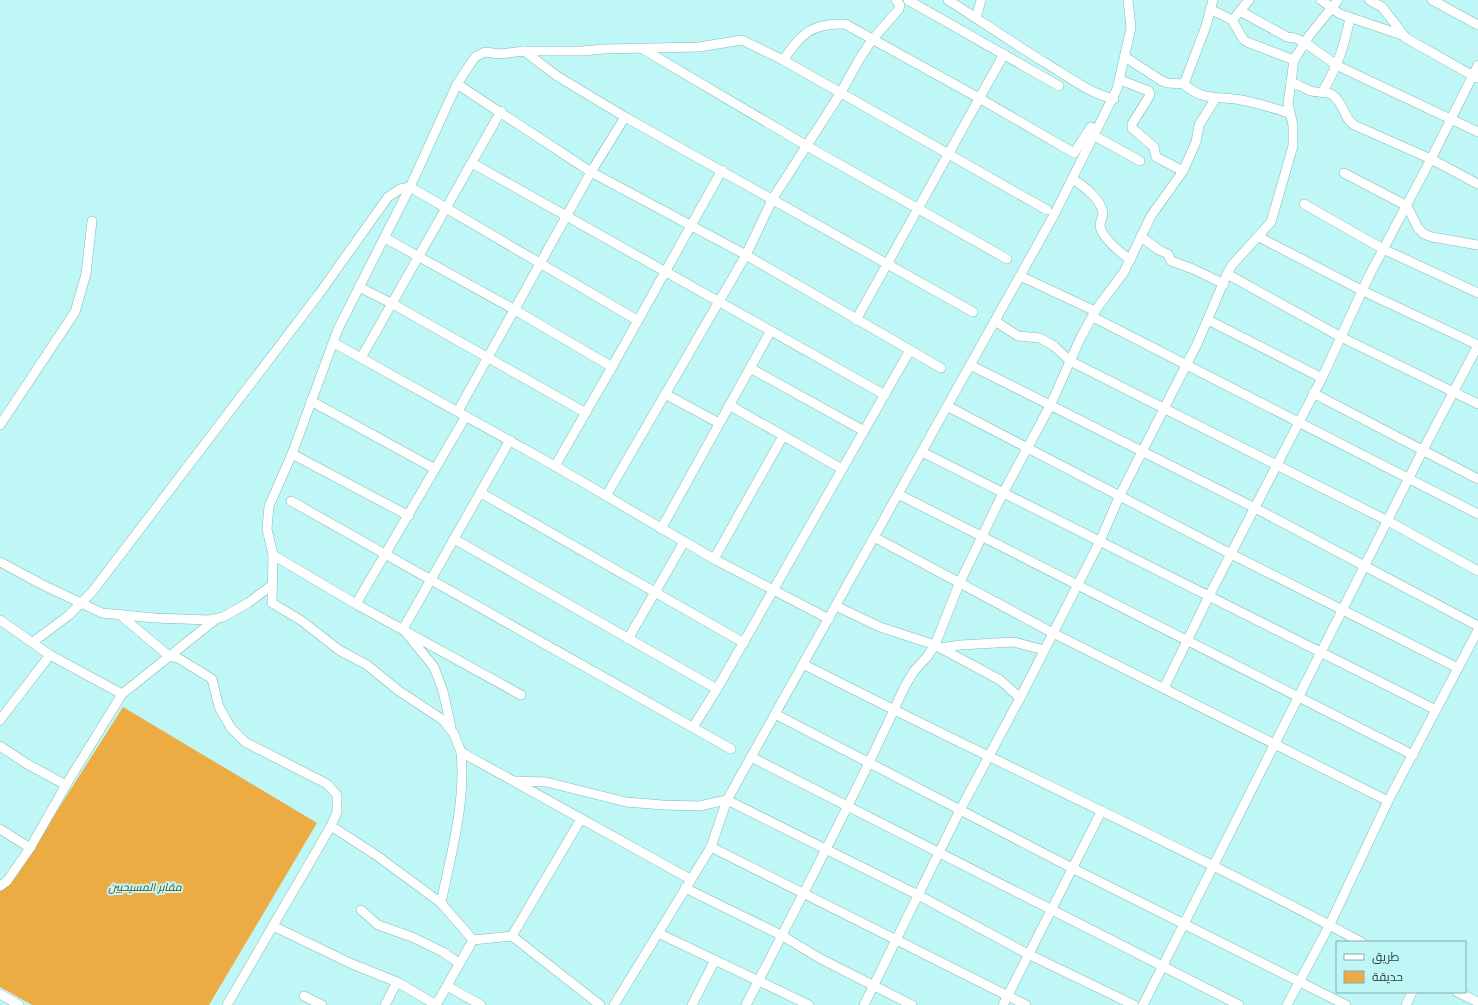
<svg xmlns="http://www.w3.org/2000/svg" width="1478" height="1005" font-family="Lora,Cairo,serif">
<rect width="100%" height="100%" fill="#bff7f7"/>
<polygon fill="#ecac43" points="123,707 317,823 209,1005 32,1005 0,987 0,891 12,882"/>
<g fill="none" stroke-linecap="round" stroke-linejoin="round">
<defs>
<g id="minor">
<polyline points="908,0 1059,86"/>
<path d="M 948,0 C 981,21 1014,44 1049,65 C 1070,78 1089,93 1114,99"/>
<path d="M 1213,0 L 1206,26 L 1184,84 C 1201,101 1220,96 1241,100 C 1258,103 1273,108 1289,113"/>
<polyline points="1321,0 1340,14 1402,35"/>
<polyline points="1369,0 1382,7 1406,38 1477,78"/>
<polyline points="1432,0 1478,25"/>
<polyline points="1210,9 1232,20 1243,39 1247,42 1294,60"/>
<polyline points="1240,11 1287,37 1295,38 1304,42 1338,66 1478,132"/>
<polyline points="1236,16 1249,0"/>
<polyline points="976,18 981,0"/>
<polyline points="641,48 807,146 1007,259"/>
<polyline points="524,51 557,76 625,117 973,312"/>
<polyline points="1125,57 1162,81 1168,83 1184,84"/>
<path d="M 783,60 C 802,34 810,23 845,24 L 979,98 L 1074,153 L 1091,127"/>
<polyline points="1120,80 1149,91 1150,95 1132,124 1132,128 1154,147 1156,157 1183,171"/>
<path d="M 1291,82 C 1298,85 1304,88 1311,91 C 1322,94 1331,89 1339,102 C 1345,110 1345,119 1354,125 L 1431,159 L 1478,184"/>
<polyline points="457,84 591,172 746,255 941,368"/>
<path d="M 1323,91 C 1338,65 1344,47 1350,18"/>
<polyline points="1095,136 1140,161"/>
<polyline points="472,163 885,395"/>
<polyline points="1344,173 1407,206 1418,228 1424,234 1432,237 1478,245"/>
<path d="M 1072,179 C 1083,185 1101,199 1103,213 C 1103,218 1100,221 1100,225 C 1100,236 1122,255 1131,259"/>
<polyline points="1304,204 1383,249 1478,293"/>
<polyline points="1141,237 1159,250 1168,254 1171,261 1193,269 1224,284"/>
<polyline points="1259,237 1363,291 1478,345"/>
<polyline points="385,238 515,310 612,367"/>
<polyline points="1227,274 1341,337 1478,404"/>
<polyline points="1020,276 1095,311"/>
<polyline points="359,287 391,303 586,413"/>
<polyline points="1093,317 1478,514"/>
<polyline points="856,320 1004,54"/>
<polyline points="1208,320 1322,378"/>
<polyline points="995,321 1018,336 1040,338 1054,346 1070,361 1388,521 1478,571"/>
<polyline points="334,343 555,466 714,559 829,619"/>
<polyline points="361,358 501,111"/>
<polyline points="970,365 1255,508 1478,626"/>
<polyline points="750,368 864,431"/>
<polyline points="1313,393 1478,479"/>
<polyline points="665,394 719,423"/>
<polyline points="311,401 435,469"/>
<polyline points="729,405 842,469"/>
<polyline points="947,406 1231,554 1458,668"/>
<polyline points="458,411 591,172 625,117"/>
<polyline points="0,425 75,312 86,274 92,221"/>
<polyline points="922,452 1436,710"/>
<polyline points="292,454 409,516"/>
<polyline points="555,466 612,367 722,170"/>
<polyline points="481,493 744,643"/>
<polyline points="898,494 1413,755"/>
<polyline points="606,496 746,255 773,198 840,94 860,58 872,40 899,9 900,5 896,0"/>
<polyline points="291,501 731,749"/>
<polyline points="661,529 770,332"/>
<polyline points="874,537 1053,633 1388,801"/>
<polyline points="454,539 717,689"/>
<polyline points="273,555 356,604 521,695"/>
<polyline points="714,559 783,436"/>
<polyline points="0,562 43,585 102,613 155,618 209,620 223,617 248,603 272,585"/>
<polyline points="356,604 466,416"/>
<polyline points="836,606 880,627 935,645 1000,680 1020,698"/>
<polyline points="119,614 169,656 178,658 212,679 219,707 231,728 245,742 327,784 337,795 337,812 331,826 376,855 441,903 473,940"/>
<polyline points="0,620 50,655 122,694"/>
<polyline points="628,639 684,542"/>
<polyline points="33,642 69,615 92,592 319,294 388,197 400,189 410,187 637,320"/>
<polyline points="941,648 960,645 1014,642 1044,650"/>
<path d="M 803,664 C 988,759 1178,844 1361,942"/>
<polyline points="1164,688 1209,596 1322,378 1369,276 1431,159 1478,65"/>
<polyline points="775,714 1072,868 1346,1005"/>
<polyline points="0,720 50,655"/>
<polyline points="451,727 443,691 434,667 403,629 510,440"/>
<polyline points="693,727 717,689 910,350"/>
<polyline points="0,746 27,764 66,785"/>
<polyline points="751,757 1239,1005"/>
<polyline points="515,781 546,782 626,802 663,805 699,806 727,800 918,895 1028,954 1134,1005"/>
<polyline points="0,829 30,848"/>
<polyline points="711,847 1026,1005"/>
<polyline points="690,879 461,752 454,734 443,720 399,691 367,665 339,650 302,621 272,603 273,555 267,529 269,506 292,454 338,329 410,187 457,84 475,57 485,52 500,54 524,51 583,51 603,49 699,47 742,40 783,60 1047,210"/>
<polyline points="0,886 7,881 30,848 66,785 122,694 216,619"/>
<polyline points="685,888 781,935 821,959 912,1005"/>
<path d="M 441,903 C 451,854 466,802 461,752"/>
<polyline points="361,910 378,925 412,937 443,952 459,963"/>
<polyline points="273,926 352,964 397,982 436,1005"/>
<polyline points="658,933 809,1005"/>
<polyline points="512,936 581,819"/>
<polyline points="447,986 481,1005"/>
<polyline points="1457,992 1478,1002"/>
<polyline points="0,994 19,1005"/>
<polyline points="304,996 322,1005"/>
<polyline points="227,1005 331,826"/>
<polyline points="385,1005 397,982"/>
<polyline points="436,1005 473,940 512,936 600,1005"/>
<polyline points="614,1005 711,847 727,800 1054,215 1117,89 1131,28 1128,0"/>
<polyline points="692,1005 715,960"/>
<path d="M 746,1005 C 800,900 855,796 904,688 L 914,671 L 927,657 L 935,645 L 959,584 L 1003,493 L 1050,406 L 1080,339 L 1095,311 L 1124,272 L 1151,216 L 1183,171 L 1196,142 L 1199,125 L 1216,98"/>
<polyline points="864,1005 960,810 1020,698 1100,541 1120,495 1198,342 1227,274 1232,265 1271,222 1293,146 1293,125 1288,104 1294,60 1309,36 1338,0"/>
<polyline points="1003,1005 1101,812"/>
<polyline points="1143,1005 1423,450 1478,345"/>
<polyline points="1287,1005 1329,926 1388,801 1478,630"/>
<polyline points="1406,1005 1412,992"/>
</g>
</defs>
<use href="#minor" stroke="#83b9b9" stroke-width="10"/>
<use href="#minor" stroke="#fff" stroke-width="9"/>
</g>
<g text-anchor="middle" stroke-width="4" stroke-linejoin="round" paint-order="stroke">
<g font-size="11" font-style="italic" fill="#664816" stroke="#bff7f7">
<text x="145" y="891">مقابر المسيحيين</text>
</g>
</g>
<rect x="1336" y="941" width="130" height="52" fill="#bff7f7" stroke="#83adad"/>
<rect x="1344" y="954" width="20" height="6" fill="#ffffff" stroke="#83adad"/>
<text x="1372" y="961" font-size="12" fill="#283f3f">طريق</text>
<rect x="1344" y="971" width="20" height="12" fill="#ecac43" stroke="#83adad"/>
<text x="1372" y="981" font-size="12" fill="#283f3f">حديقة</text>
</svg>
